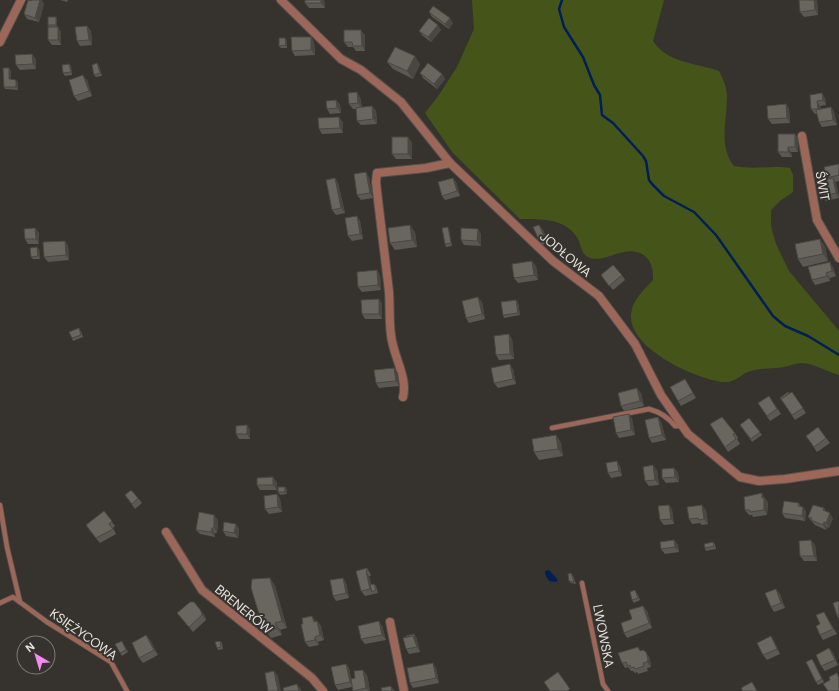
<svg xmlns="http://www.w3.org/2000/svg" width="839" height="691" font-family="'DM Sans',sans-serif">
<rect width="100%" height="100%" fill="#36332e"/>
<path fill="#45551a" d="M 472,0 L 664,0 L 653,41 C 667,63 696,63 719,71 C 723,79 727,87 727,97 C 727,120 718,146 734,166 C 754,170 770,165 790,168 L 793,175 L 793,192 L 780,201 L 771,210 L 771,226 L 776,244 L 789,271 L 839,331 L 839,375 C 827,372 814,363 802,363 C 796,363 789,366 784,367 C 773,369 761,368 751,371 C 741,373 737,383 723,382 C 696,379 629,349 631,315 C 632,300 644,290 653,280 C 653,269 652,260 642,254 C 624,244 603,265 588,257 C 582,254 581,247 579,241 C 568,218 542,219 520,219 L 453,153 L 425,113 L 439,95 L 457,67 L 474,29 Z"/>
<polygon fill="#002055" points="549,570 558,580 556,582 549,581 545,574 545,571"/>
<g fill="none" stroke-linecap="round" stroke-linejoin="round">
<polyline stroke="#002055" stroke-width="2.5" points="562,0 559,9 564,27 583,57 594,85 600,95 602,115 613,123 643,156 646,161 649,180 652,184 664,196 694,212 716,235 773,316 785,326 808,336 839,355"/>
<defs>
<g id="lane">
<path d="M 552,428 L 649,409 C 660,412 668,417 675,426 L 683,426"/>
<polyline points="0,505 7,547 20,602"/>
<polyline points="582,583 603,684 608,691"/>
<polyline points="0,603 13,597 47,622 111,662 127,691"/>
</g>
<g id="street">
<polyline points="281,0 341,59 361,70 401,102 450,163 553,261 599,296 635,344 661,395 688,434 716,457 740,477 759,481 785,479 839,471"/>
<polyline points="0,42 21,0"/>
<polyline points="802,136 817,220 839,258"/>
<path d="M 403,397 C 408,377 393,356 391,335 C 389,321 390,306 389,292 C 385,256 380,219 376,182 L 377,173 L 426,168 L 450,163"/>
<polyline points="166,532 202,590 312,678 323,691"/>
<polyline points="390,622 404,691"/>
</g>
</defs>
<use href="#lane" stroke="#524f4a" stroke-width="6"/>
<use href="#street" stroke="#524f4a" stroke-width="10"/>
<use href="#lane" stroke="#9c6658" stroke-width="4.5"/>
<use href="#street" stroke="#9c6658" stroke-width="8"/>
</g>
<g fill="#5a5853">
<polygon points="60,0 68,0 67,2"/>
<polygon points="324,0 325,8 309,8 305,3"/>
<polygon points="817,0 818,15 804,17 800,12"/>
<polygon points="31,1 44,4 39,22 27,19 24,14"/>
<polygon points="429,12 453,23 449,29 432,17"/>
<polygon points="56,17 57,20 57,27 61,32 61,45 52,45 48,40 49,27 48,25"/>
<polygon points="87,26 91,31 92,45 80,46 77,41"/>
<polygon points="441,30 431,42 423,36 419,31"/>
<polygon points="365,35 365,51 356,51 353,47 348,47 344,42"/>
<polygon points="311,37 314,42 315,55 295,56 292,51"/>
<polygon points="285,38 287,41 287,48 281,48 279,46"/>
<polygon points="36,59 36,69 20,70 16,65"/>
<polygon points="387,62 420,64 413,79 393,69"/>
<polygon points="97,63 99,66 102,76 96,77 94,75"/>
<polygon points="69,64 71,66 72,75 65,76 63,73"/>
<polygon points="11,71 11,79 18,82 18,90 5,89 4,87"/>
<polygon points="420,73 442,74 445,79 437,89 423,78"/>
<polygon points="87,80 92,96 78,101 74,96"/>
<polygon points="822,93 825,98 826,105 820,106 821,109 831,107 834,112 837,125 822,127 819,122 817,114 815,114 811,109"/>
<polygon points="360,97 362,107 372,106 376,111 377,124 361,125 357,121 356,109 353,109 349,104"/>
<polygon points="336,100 340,105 341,113 330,114 327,109"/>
<polygon points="786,104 789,109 790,123 772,124 768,119"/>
<polygon points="343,122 343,133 322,134 319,129"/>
<polygon points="795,134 798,139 798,152 791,152 792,157 782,157 778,152"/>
<polygon points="412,142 412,159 396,159 392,154"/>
<polygon points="839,164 839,181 835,182 836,183 839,198 826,201 823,196 827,179 826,178"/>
<polygon points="369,177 373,198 361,200 357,195"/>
<polygon points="335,178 338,183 345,213 336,215 332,210"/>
<polygon points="453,178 456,182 460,196 445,200 442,196"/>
<polygon points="357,216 360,221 363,239 352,241 348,236"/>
<polygon points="539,225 543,230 548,243 542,245 539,240"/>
<polygon points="35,228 39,233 39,244 28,244 25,239"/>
<polygon points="449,229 452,246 446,247 445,244"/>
<polygon points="478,229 481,234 481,246 464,245 461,240"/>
<polygon points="415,232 417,247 395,250 390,243"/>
<polygon points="65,241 68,246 69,260 48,262 44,257"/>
<polygon points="825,246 828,261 803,267 798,259"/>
<polygon points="39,249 40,259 33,259 31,257"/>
<polygon points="536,266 538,280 518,283 514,278"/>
<polygon points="833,267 836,276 830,278 830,281 815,285 812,280"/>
<polygon points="380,275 381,290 362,292 358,287"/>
<polygon points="601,275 622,275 625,280 613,290"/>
<polygon points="379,299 382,304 382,319 365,319 362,314"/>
<polygon points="482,302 485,319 469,323 466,318"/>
<polygon points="518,302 520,315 504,318 503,315"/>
<polygon points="81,331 83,337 73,341 72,338"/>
<polygon points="512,339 514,359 499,360 496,355"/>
<polygon points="394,368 398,373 399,386 379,388 376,383"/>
<polygon points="513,369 516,384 498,388 494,383"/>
<polygon points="685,379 688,384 696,398 681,406 678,401"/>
<polygon points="792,392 806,413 795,420 780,398"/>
<polygon points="641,393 644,406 624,411 621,406"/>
<polygon points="769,396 781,414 770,421 758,403"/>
<polygon points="629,414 632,419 635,435 619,438 616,433"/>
<polygon points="658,417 661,422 666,440 652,443 649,438"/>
<polygon points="749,418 762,435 752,442 740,425"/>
<polygon points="710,424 735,433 738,438 737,439 740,444 728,452"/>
<polygon points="247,425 250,430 250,439 239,439 236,434"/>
<polygon points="818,427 830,443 817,452 806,436"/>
<polygon points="556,435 561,443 563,456 539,460 534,452"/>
<polygon points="620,466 622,476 611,478 608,473"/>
<polygon points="674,468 678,473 679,482 666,483 662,478"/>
<polygon points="657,470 659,485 649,486 645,481"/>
<polygon points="277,482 277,490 260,490 257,485"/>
<polygon points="287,489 287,494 280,495 278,492"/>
<polygon points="277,494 280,499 282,512 269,514 265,509"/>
<polygon points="125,495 138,498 142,503 135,509"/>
<polygon points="765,498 768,503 767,515 753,517 752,515 749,515 745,510"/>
<polygon points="799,503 801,507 803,507 806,512 805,521 785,518 782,513"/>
<polygon points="669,505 672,510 674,524 664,525 660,520"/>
<polygon points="824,508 826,512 833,518 829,528 827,527 826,530 815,525 808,517"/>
<polygon points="706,510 708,524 702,525 700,523 692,524 689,519"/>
<polygon points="104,511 115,526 113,528 116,534 100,543 89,530"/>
<polygon points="218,520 217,533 215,533 215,537 200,534 196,530"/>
<polygon points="236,524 239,529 238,538 226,536 223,531"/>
<polygon points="674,540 678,545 679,552 665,554 661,549"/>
<polygon points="713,542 715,544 716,549 706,551 705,548"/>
<polygon points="815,545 817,561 804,561 800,556"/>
<polygon points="367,568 370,573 371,576 369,576 371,584 374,584 376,586 378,593 365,596 361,591"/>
<polygon points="571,573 573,576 576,584 571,583 569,581"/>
<polygon points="270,578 275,586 287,628 280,630 282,635 271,638 263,627"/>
<polygon points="343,578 346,583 349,598 336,601 333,596"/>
<polygon points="776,589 780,594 785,608 774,612 771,607"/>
<polygon points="637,593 640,600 634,603 632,600"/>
<polygon points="194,602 205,616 206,620 193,632 177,613"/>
<polygon points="643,606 647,611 652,628 627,638 624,633 632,619"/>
<polygon points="824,612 837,634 823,640 820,635 820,624"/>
<polygon points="316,621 317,621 321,626 324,640 318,642 319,645 309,647 305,642"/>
<polygon points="382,626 386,640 365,644 361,639"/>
<polygon points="146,635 150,640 158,655 143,663 139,658"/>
<polygon points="416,637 420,652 409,654 406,649"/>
<polygon points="220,641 222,643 223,649 218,650 217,648"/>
<polygon points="774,641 780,654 767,660 763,655"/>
<polygon points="123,643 128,652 122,656 120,653"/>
<polygon points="829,648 833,653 838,665 825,671 821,666"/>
<polygon points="641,651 646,652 649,657 651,664 651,667 647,668 648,671 638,674 637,672 635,673 633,671 631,671 628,667 625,668 622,663"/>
<polygon points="814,662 824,682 818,685 816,682"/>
<polygon points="346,664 349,668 351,679 367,675 370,691 353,691 352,687 338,690 335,685"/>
<polygon points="436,668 439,683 413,688 410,683"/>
</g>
<g fill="#4a4743">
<polygon points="40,0 42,0 44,4 39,22 35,18"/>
<polygon points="321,0 324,0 325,8 321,3"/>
<polygon points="814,0 817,0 818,15 815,10"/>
<polygon points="56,17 57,20 57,28 56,25"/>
<polygon points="450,18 453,23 449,29 445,24"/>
<polygon points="438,25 441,30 431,42 428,37"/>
<polygon points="87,26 91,31 92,45 89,40"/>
<polygon points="58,27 61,32 61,45 58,40"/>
<polygon points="361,30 365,35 365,51 362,46"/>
<polygon points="311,37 314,42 315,55 311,50"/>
<polygon points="285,38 287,41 287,48 286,45"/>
<polygon points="32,54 36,59 36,69 33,64"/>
<polygon points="415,56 420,64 413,79 407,71"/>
<polygon points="97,63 99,66 102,76 100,73"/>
<polygon points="69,64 71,66 72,75 71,72"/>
<polygon points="9,68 11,71 11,82 9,79"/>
<polygon points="442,74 445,79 437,89 434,84"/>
<polygon points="83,75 87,80 92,96 89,91"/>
<polygon points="16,80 18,82 18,90 16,87"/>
<polygon points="357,92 360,97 362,108 358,103"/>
<polygon points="822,93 825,98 826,105 823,100"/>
<polygon points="336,100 340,105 341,113 337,108"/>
<polygon points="817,101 820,106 821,114 818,109"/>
<polygon points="786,104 789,109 790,123 787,118"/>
<polygon points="372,106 376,111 377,124 373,119"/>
<polygon points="831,107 834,112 837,125 833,120"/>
<polygon points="339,117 343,122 343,133 340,128"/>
<polygon points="795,134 798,139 798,152 795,147"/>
<polygon points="408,137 412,142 412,159 408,154"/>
<polygon points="788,147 791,152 792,157 788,152"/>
<polygon points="366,172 369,177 373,198 370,193"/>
<polygon points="335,178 338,183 345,213 341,208"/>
<polygon points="453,178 456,182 460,196 457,191"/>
<polygon points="833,178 836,183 839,198 836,193"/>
<polygon points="357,216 360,221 363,239 360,234"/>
<polygon points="410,225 415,232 417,247 412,240"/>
<polygon points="539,225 543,230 548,243 545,238"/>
<polygon points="35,228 39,233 39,244 36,239"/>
<polygon points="478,229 481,234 481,246 477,241"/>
<polygon points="820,239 825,246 828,261 823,254"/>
<polygon points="65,241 68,246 69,260 66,255"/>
<polygon points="37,247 39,249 40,259 38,256"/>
<polygon points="532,261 536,266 538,280 534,275"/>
<polygon points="830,262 833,267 836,276 832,271"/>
<polygon points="377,270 380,275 381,290 378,285"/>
<polygon points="826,273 830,278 830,281 827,276"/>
<polygon points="478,297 482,302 485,319 482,314"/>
<polygon points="379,299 382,304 382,319 379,314"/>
<polygon points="516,300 518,302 520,315 518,313"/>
<polygon points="509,334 512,339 514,359 510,354"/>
<polygon points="510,364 513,369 516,384 513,379"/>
<polygon points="394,368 398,373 399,386 396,381"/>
<polygon points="637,388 641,393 644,406 640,401"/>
<polygon points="629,414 632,419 635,435 631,430"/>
<polygon points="658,417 661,422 666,440 662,435"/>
<polygon points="247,425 250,430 250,439 247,434"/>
<polygon points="556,435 561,443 563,456 558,449"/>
<polygon points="617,461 620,466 622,476 619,471"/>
<polygon points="653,465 657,470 659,485 655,480"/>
<polygon points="674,468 678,473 679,482 675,477"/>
<polygon points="273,477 277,482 277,490 273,485"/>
<polygon points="285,487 287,489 287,494 285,492"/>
<polygon points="762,493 768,503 767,515 764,510"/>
<polygon points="277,494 280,499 282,512 278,507"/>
<polygon points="669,505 672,510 674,524 671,519"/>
<polygon points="702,505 706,510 708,524 704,519"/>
<polygon points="803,507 806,512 805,521 802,516"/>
<polygon points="830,513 833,518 829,528 826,523"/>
<polygon points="214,515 218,520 217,533 214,528"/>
<polygon points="824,522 827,527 826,530 823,525"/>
<polygon points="236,524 239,529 238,538 234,533"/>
<polygon points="212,528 215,533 215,537 211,532"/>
<polygon points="674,540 678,545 679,552 675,547"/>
<polygon points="811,540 815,545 817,561 814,556"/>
<polygon points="366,571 369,576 373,591 372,592 370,589"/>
<polygon points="270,578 275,586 287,628 282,621"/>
<polygon points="343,578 346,583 349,598 346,593"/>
<polygon points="776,589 780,594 785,608 781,603"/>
<polygon points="643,606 647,611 652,628 649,623"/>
<polygon points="201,611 205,616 206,620 202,615"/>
<polygon points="312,616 316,621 317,627 314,622"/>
<polygon points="317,621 321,626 324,640 320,635"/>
<polygon points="379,621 382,626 386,640 382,635"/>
<polygon points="275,623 280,630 282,635 277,628"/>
<polygon points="414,634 416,637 420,652 417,647 413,636"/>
<polygon points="146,635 150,640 158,655 154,650"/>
<polygon points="771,636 774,641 780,654 777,649"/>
<polygon points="315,637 318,642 319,645 315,640"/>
<polygon points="829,648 833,653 838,665 835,660"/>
<polygon points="646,652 649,657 651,664 651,667 647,662"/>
<polygon points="433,663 436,668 439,683 436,678"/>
<polygon points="346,664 349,668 353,687 350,682"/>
<polygon points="363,670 367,675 370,691 369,691 366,688"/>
<polygon points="274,671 278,676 281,691 278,691"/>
<polygon points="297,684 301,689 301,691 299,691"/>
<polygon points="391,686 395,691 392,691"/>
</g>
<g fill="#696660" stroke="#4a4743">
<polygon points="28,0 31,1 31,0 40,0 35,18 24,14"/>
<rect x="305" y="0" width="16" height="3"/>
<polygon points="799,0 814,0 815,10 800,12"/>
<polygon points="433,6 450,18 445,24 429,12"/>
<rect x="48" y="17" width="8" height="8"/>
<polygon points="429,18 438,25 428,37 419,31"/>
<polygon points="87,26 89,40 77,41 75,27"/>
<rect x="48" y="27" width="10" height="13"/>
<polygon points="344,30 361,30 362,46 353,46 352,42 344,42"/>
<polygon points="291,37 311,37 311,50 292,51"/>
<polygon points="279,38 285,38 286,45 279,46"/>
<polygon points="395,47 415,56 407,71 387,62"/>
<polygon points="32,54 33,64 16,65 15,55"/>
<polygon points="97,63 100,73 94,75 92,65"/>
<polygon points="428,63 442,74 434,84 420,73"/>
<polygon points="69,64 71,72 63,73 62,65"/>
<polygon points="3,68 9,68 9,79 16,80 16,87 4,87"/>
<polygon points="83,75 89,91 74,96 69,80"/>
<polygon points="357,92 358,103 349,104 348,93"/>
<polygon points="822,93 823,100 817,101 818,109 811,109 810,95"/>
<polygon points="336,100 337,108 327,109 326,101"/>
<polygon points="786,104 787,118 768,119 767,106"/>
<polygon points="372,106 373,119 357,121 356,108"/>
<polygon points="831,107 833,120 819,122 816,110"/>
<polygon points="339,117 340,128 319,129 318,118"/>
<polygon points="778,134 795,134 795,147 788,147 788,152 778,152"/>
<rect x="392" y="137" width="16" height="17"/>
<polygon points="839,164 839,175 826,178 824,167"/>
<polygon points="366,172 370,193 357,195 354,174"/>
<polygon points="335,178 341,208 332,210 326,180"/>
<polygon points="453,178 457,191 442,196 438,182"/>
<polygon points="833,178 836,193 823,196 819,181"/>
<polygon points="357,216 360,234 348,236 345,218"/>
<polygon points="410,225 412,240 390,243 388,228"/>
<polygon points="539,225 545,238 539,240 533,227"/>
<polygon points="448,227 451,243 445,244 442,228"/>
<polygon points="35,228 36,239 25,239 24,229"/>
<polygon points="461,228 478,229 477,241 461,240"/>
<polygon points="820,239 823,254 798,259 795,244"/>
<polygon points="65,241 66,255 44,257 43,242"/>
<polygon points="37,247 38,256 31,257 30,248"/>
<polygon points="532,261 534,275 514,278 512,264"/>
<polygon points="830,262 832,271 826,273 827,276 812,280 808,267"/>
<polygon points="613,265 622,275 609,286 601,275"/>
<polygon points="377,270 378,285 358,287 357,272"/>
<polygon points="478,297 482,314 466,318 462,301"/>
<polygon points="379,299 379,314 362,314 361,300"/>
<polygon points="516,300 518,313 503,315 501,302"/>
<polygon points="79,328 81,335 72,338 69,332"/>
<polygon points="509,334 510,354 496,355 494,336"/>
<polygon points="510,364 513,379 494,383 491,368"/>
<polygon points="394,368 396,381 376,383 374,370"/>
<polygon points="685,379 693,393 678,401 670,387"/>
<polygon points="637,388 640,401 621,406 618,393"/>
<polygon points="788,392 789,393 781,399 782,401 780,398"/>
<polygon points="792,392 803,408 792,415 781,399"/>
<polygon points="769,396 777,409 767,416 758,403"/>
<polygon points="629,414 631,430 616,433 613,417"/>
<polygon points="658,417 662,435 649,438 645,420"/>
<polygon points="722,417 735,433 733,434 736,439 725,447 710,424"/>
<polygon points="749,418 760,432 751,439 740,425"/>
<polygon points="247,425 247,434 236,434 236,426"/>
<polygon points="818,427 826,438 814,447 806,436"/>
<polygon points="556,435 558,449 534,452 532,439"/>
<polygon points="617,461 619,471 608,473 606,463"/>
<polygon points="653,465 655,480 645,481 643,467"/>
<polygon points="674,468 675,477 662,478 662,469"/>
<polygon points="273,477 273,485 257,485 257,478"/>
<rect x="278" y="487" width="7" height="5"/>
<polygon points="131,490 138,498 132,504 125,495"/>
<polygon points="762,493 762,498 764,498 764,510 750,512 750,510 745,510 744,497"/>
<polygon points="277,494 278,507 265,509 264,496"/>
<polygon points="784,501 799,503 798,506 803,507 802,516 782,513"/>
<polygon points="669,505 671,519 660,520 658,506"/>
<polygon points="702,505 704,519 699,520 698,518 689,519 687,507"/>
<polygon points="813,505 824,508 823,510 830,513 826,523 824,522 823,525 811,520 812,518 808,517"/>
<polygon points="104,511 112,521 109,524 113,529 96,538 86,525"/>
<polygon points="199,512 214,515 214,528 212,528 211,532 196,530"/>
<polygon points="224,522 236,524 234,533 223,531"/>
<polygon points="674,540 675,547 661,549 660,542"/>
<polygon points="811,540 814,556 800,556 799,541"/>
<polygon points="713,542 714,546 705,548 704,544"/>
<polygon points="367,568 367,571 366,571 370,589 361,591 356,571"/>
<polygon points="571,573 574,582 569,581 568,574"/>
<polygon points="270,578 282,621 275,623 277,628 266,631 264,626 263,627 251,588 252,579"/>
<polygon points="343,578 346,593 333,596 330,580"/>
<polygon points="374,584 376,590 372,592 370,585"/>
<polygon points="776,589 781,603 771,607 765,593"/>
<polygon points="635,590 638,598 632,600 630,592"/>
<polygon points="839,601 839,617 838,618 833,603"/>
<polygon points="190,602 194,602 201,611 202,615 189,627 177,613"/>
<polygon points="643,606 649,623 624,633 621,623 632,619 629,610"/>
<polygon points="824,612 833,629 820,635 816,626 820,624 816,615"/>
<polygon points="312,616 314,622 317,621 320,635 315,637 315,640 305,642 301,624 303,624 302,618"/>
<polygon points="379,621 382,635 361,639 358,626"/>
<polygon points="414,634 415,638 413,636 406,637 406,636"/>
<polygon points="146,635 154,650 139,658 132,643"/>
<polygon points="413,636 417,647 406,649 403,638"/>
<polygon points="771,636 777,649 763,655 757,643"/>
<polygon points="122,641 126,650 120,653 115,644"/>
<polygon points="220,641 221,647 217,648 215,642"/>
<polygon points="638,647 640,651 643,650 646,652 648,659 647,662 643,663 644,666 635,669 634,667 631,668 630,665 628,666 626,662 622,663 618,653"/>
<polygon points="829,648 835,660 821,666 816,655"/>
<polygon points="812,659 822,679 816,682 806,662"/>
<polygon points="433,663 436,678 410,683 407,668"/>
<polygon points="346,664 350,682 335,685 331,667"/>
<polygon points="363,670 366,688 353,691 351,679 355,678 354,671"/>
<polygon points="274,671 278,691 268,691 265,673"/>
<polygon points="558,672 570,689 567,691 550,691 544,682"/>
<polygon points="837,673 839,678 839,679 838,679 839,680 839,691 828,691 823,684 830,680 829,677"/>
<polygon points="752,682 757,691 743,691 741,688"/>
<polygon points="297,684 299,691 284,691 283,688"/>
<polygon points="391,686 392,691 382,691 381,688"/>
</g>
<g text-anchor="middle" stroke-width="4" stroke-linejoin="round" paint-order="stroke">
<g font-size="13" fill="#e4e3df" stroke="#36332e">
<text transform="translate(823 186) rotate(80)" y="5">ŚWIT</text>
<text transform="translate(566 254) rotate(40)" y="5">JODŁOWA</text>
<text transform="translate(244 609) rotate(39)" y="5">BRENERÓW</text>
<text transform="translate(84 634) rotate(35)" y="5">KSIĘŻYCOWA</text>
<text transform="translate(604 636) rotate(79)" y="5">LWOWSKA</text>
</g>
</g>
<g transform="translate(36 655) rotate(322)"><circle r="19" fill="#36332e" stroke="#7c7975"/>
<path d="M0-3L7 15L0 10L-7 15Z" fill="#f38af1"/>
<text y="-6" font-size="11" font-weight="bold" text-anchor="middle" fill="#e4e3df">N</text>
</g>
</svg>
